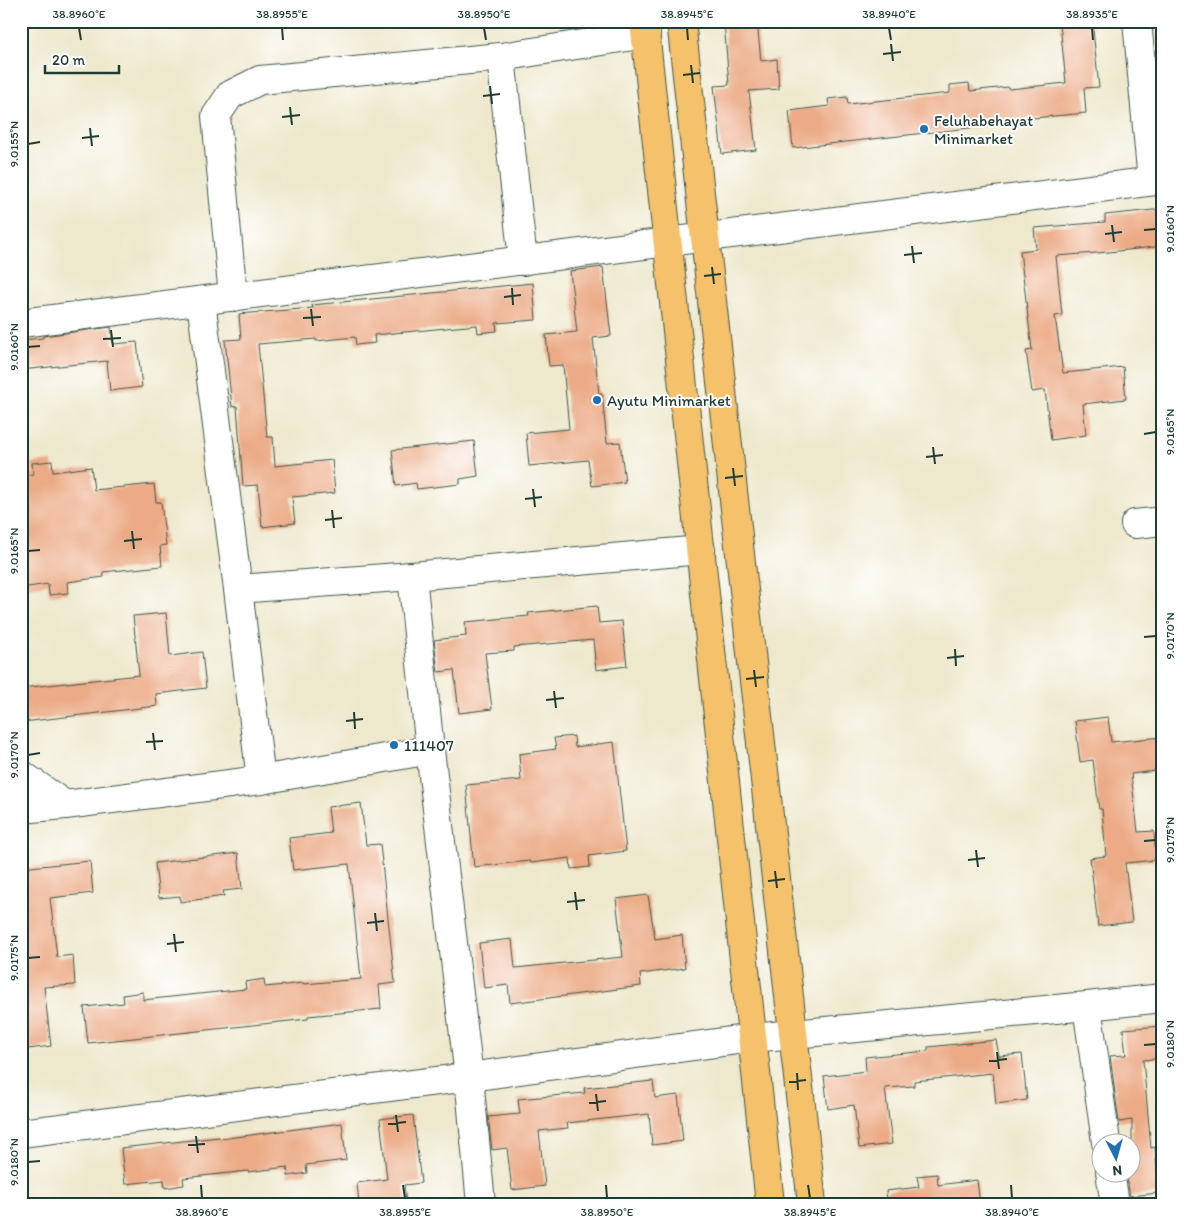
<svg xmlns="http://www.w3.org/2000/svg" width="1184" height="1225" font-family="Itim,sans-serif">
<rect width="100%" height="100%" fill="#fff"/>
<filter id="ink" filterUnits="userSpaceOnUse"><feTurbulence type="fractalNoise" baseFrequency=".02" numOctaves="2"/><feDisplacementMap in="SourceGraphic" scale="10" xChannelSelector="R" yChannelSelector="G"/><feConvolveMatrix kernelMatrix="1 2 1 2 8 2 1 2 1" color-interpolation-filters="sRGB"/></filter>
<filter id="wash" filterUnits="userSpaceOnUse"><feTurbulence type="fractalNoise" baseFrequency=".0096" numOctaves="4" result="noise"/><feDisplacementMap in="SourceGraphic" scale="20" xChannelSelector="R" yChannelSelector="G"/><feGaussianBlur stdDeviation="1.12" result="paint"/><feColorMatrix in="noise" values="0 0 0 0 0 0 0 0 0 0 0 0 0 0 0 0 0 1.4 0 .05"/><feComposite in="paint" operator="in"/></filter>
<g filter="url(#wash)">
<rect width="100%" height="100%" fill="#eee8cc"/>
<g id="blocks">
<g fill="#ecab86">
<polygon points="724,21 757,21 761,61 777,59 779,89 749,91 756,150 722,154 714,86 729,85"/>
<polygon points="1087,21 1092,21 1099,87 1084,88 1086,113 1012,120 1013,123 793,148 789,111 829,106 828,99 847,97 848,104 950,93 950,85 969,83 970,91 1008,87 1009,89 1066,83 1060,24"/>
<polygon points="1163,209 1163,246 1109,252 1056,256 1062,315 1055,316 1063,373 1123,367 1126,399 1083,404 1086,435 1051,440 1045,390 1032,392 1026,351 1032,350 1020,251 1036,249 1034,228 1105,222 1105,215"/>
<polygon points="603,267 611,336 593,338 599,394 602,394 607,443 620,442 625,482 592,486 588,460 529,466 526,433 569,429 563,365 549,366 546,335 577,332 570,271"/>
<polygon points="533,283 536,320 496,323 497,331 478,333 477,325 374,335 375,343 356,345 355,337 316,341 316,339 258,344 267,437 273,437 275,466 332,460 335,493 292,497 295,523 262,527 258,485 243,486 237,406 232,407 225,340 241,339 239,314 313,308 312,305"/>
<polygon points="111,327 113,344 137,342 142,387 110,391 107,361 21,370 21,340 43,338 43,336"/>
<polygon points="474,441 478,476 460,479 460,484 417,489 416,483 396,486 392,450"/>
<polygon points="52,461 53,472 91,467 94,490 154,484 156,502 161,502 166,545 160,546 162,566 103,572 104,577 67,582 68,593 49,595 48,584 21,588 21,476 33,474 32,463"/>
<polygon points="597,606 599,623 622,621 627,666 596,670 593,640 514,647 514,651 485,653 492,709 459,713 454,670 438,672 434,640 466,636 465,622 529,616 528,613"/>
<polygon points="166,613 170,656 202,652 206,688 156,694 157,706 23,722 21,708 21,688 139,675 133,616"/>
<polygon points="1108,717 1111,742 1163,737 1163,770 1131,774 1138,832 1154,831 1156,860 1125,863 1132,922 1098,926 1090,858 1106,856 1102,809 1099,809 1093,760 1080,762 1075,721"/>
<polygon points="574,736 575,747 614,742 626,851 589,856 590,867 571,869 570,858 531,863 530,861 474,867 466,785 521,780 519,754 556,749 554,738"/>
<polygon points="361,803 366,845 380,844 395,983 379,985 381,1009 308,1016 308,1019 88,1043 84,1007 124,1003 123,995 143,992 143,1000 246,989 245,982 264,979 265,987 304,983 304,984 361,979 349,864 293,870 289,838 331,833 328,807"/>
<polygon points="238,853 242,889 223,891 224,896 180,902 180,896 159,898 155,863"/>
<polygon points="90,861 93,893 50,898 57,957 73,955 75,985 44,987 51,1046 21,1050 21,981 24,981 21,946 21,868"/>
<polygon points="648,895 655,939 682,935 685,968 640,974 641,986 510,1003 508,985 484,988 479,943 512,939 515,968 623,957 616,899"/>
<polygon points="1163,1026 1163,1058 1143,1060 1151,1148 1155,1147 1159,1193 1130,1196 1126,1172 1132,1172 1132,1120 1119,1122 1110,1056 1126,1055 1123,1029"/>
<polygon points="996,1040 999,1056 1022,1054 1027,1100 996,1104 993,1073 914,1081 914,1086 885,1088 892,1144 859,1148 854,1105 828,1109 824,1076 866,1071 865,1057 928,1051 928,1047"/>
<polygon points="653,1081 655,1098 678,1095 683,1141 652,1145 649,1114 567,1123 568,1128 539,1131 545,1186 512,1190 507,1148 492,1150 488,1117 520,1114 518,1099 585,1093 584,1088"/>
<polygon points="413,1115 421,1183 404,1185 406,1204 359,1204 357,1183 387,1179 380,1119"/>
<polygon points="342,1123 346,1160 306,1165 307,1173 288,1176 287,1167 248,1172 248,1171 183,1178 184,1185 165,1188 164,1180 125,1184 121,1148 219,1137 220,1139"/>
<polygon points="937,1174 938,1185 977,1180 980,1204 887,1204 886,1191 919,1187 917,1176"/>
</g>
</g>
</g>
<g filter="url(#ink)">
<use href="#blocks" fill-opacity="0" stroke="#3e574b" stroke-width="1"/>
<g fill="none" stroke-linecap="round" stroke-linejoin="round">
<defs>
<g id="minor">
<polyline points="1137,21 1152,181"/>
<polyline points="501,57 523,261"/>
<polyline points="233,297 216,116 230,95 260,80 501,57 646,34"/>
<polyline points="201,301 238,589 261,780"/>
<polyline points="21,323 1163,180"/>
<polyline points="1135,524 1163,521"/>
<polyline points="412,576 430,750 469,1077 481,1204"/>
<polyline points="238,589 412,576 701,550"/>
<polyline points="21,774 65,805"/>
<polyline points="21,809 65,805 261,780 430,750"/>
<polyline points="1087,1006 1106,1142"/>
<polyline points="21,1133 469,1077 752,1038 1087,1006 1163,998"/>
<polyline points="1110,1172 1115,1204"/>
</g>
<g id="primary">
<polyline points="644,21 770,1204"/>
<path d="M 681,21 C 722,416 771,809 812,1204"/>
</g>
</defs>
<use href="#minor" stroke="#3e574b" stroke-width="30"/>
<use href="#primary" stroke="#3e574b" stroke-width="30"/>
<use href="#minor" stroke="#fff" stroke-width="28"/>
<use href="#primary" stroke="#f5c16b" stroke-width="28"/>
</g>
</g>
<path fill="none" stroke="#1f3d34" stroke-width="2" d="M 79,28 L 81,40M 282,28 L 283,40M 484,28 L 486,40M 687,28 L 688,40M 889,28 L 891,40M 1092,28 L 1093,40M 891,44 L 893,61M 883,54 L 901,52M 691,65 L 693,83M 683,75 L 700,73M 490,86 L 492,104M 483,96 L 500,94M 290,107 L 292,125M 282,117 L 300,115M 90,128 L 92,146M 82,138 L 99,136M 28,144 L 40,142M 1112,225 L 1114,242M 1144,230 L 1156,229M 1105,234 L 1122,232M 912,246 L 914,263M 904,255 L 922,253M 712,267 L 714,284M 704,276 L 721,274M 512,288 L 513,305M 504,297 L 521,295M 311,309 L 313,326M 303,318 L 321,317M 111,330 L 113,347M 103,339 L 121,338M 28,347 L 40,346M 1144,434 L 1156,432M 933,447 L 935,464M 926,457 L 943,455M 733,468 L 735,486M 725,478 L 743,476M 533,489 L 535,507M 525,499 L 542,497M 332,510 L 334,528M 325,520 L 342,518M 132,531 L 134,549M 124,541 L 142,539M 28,551 L 40,550M 1144,637 L 1156,636M 955,649 L 956,666M 947,658 L 964,656M 754,670 L 756,687M 746,679 L 764,677M 554,691 L 556,708M 546,700 L 564,698M 354,712 L 355,729M 346,721 L 363,719M 153,733 L 155,750M 146,742 L 163,741M 28,755 L 40,753M 1144,841 L 1156,840M 976,850 L 978,867M 968,860 L 985,858M 775,871 L 777,888M 768,881 L 785,879M 575,892 L 577,910M 567,902 L 585,900M 375,913 L 377,931M 367,923 L 384,921M 174,934 L 176,952M 167,944 L 184,942M 28,958 L 40,957M 1144,1045 L 1156,1044M 997,1052 L 999,1069M 989,1061 L 1007,1059M 797,1073 L 798,1090M 789,1082 L 806,1080M 596,1094 L 598,1111M 589,1103 L 606,1101M 396,1115 L 398,1132M 388,1124 L 406,1122M 196,1136 L 198,1153M 188,1145 L 205,1144M 28,1162 L 40,1161M 201,1185 L 202,1198M 403,1185 L 405,1198M 606,1185 L 607,1198M 808,1185 L 810,1198M 1011,1185 L 1012,1198"/>
<g fill="#1f6fb2" stroke="#fff" stroke-width="2">
<circle cx="924" cy="129" r="5"/>
<circle cx="597" cy="400" r="5"/>
<circle cx="394" cy="745" r="5"/>
</g>
<g text-anchor="middle" stroke-width="4" stroke-linejoin="round" paint-order="stroke">
<g font-size="16" fill="#1f3d34" stroke="#fff" text-anchor="start">
<text x="934" y="126">Feluhabehayat<tspan x="934" dy="18">Minimarket</tspan></text>
<text x="607" y="406">Ayutu Minimarket</text>
<text x="404" y="751">111407</text>
</g>
</g>
<rect width="1184" height="1225" fill="none" stroke="#fff" stroke-width="55"/>
<g transform="translate(1116 1158) rotate(174)"><circle r="24" fill="#ffffff" stroke="#a5b1ae"/>
<path d="M0-4L9 19L0 12L-9 19Z" fill="#1f6fb2"/>
<text y="-8" font-size="14" font-weight="bold" text-anchor="middle" fill="#1f3d34">N</text>
</g>
<path d="M45 65v8h74v-8" fill="none" stroke="#1f3d34" stroke-width="2.5"/>
<text x="52" y="65" font-size="15" fill="#1f3d34" stroke="#ffffff" stroke-width="4" paint-order="stroke">20 m</text>
<rect x="28" y="28" width="1128" height="1170" fill="none" stroke="#1f3d34" stroke-width="2"/>
<g font-size="12" text-anchor="middle" fill="#1f3d34">
<text x="79" y="18">38.8960°E</text>
<text x="282" y="18">38.8955°E</text>
<text x="484" y="18">38.8950°E</text>
<text x="687" y="18">38.8945°E</text>
<text x="889" y="18">38.8940°E</text>
<text x="1092" y="18">38.8935°E</text>
<text transform="translate(14 144) rotate(-90)" y="4">9.0155°N</text>
<text transform="translate(1170 229) rotate(-90)" y="4">9.0160°N</text>
<text transform="translate(14 347) rotate(-90)" y="4">9.0160°N</text>
<text transform="translate(1170 432) rotate(-90)" y="4">9.0165°N</text>
<text transform="translate(14 551) rotate(-90)" y="4">9.0165°N</text>
<text transform="translate(1170 636) rotate(-90)" y="4">9.0170°N</text>
<text transform="translate(14 755) rotate(-90)" y="4">9.0170°N</text>
<text transform="translate(1170 840) rotate(-90)" y="4">9.0175°N</text>
<text transform="translate(14 958) rotate(-90)" y="4">9.0175°N</text>
<text transform="translate(1170 1044) rotate(-90)" y="4">9.0180°N</text>
<text transform="translate(14 1162) rotate(-90)" y="4">9.0180°N</text>
<text x="202" y="1216">38.8960°E</text>
<text x="405" y="1216">38.8955°E</text>
<text x="607" y="1216">38.8950°E</text>
<text x="810" y="1216">38.8945°E</text>
<text x="1012" y="1216">38.8940°E</text>
</g>
</svg>
